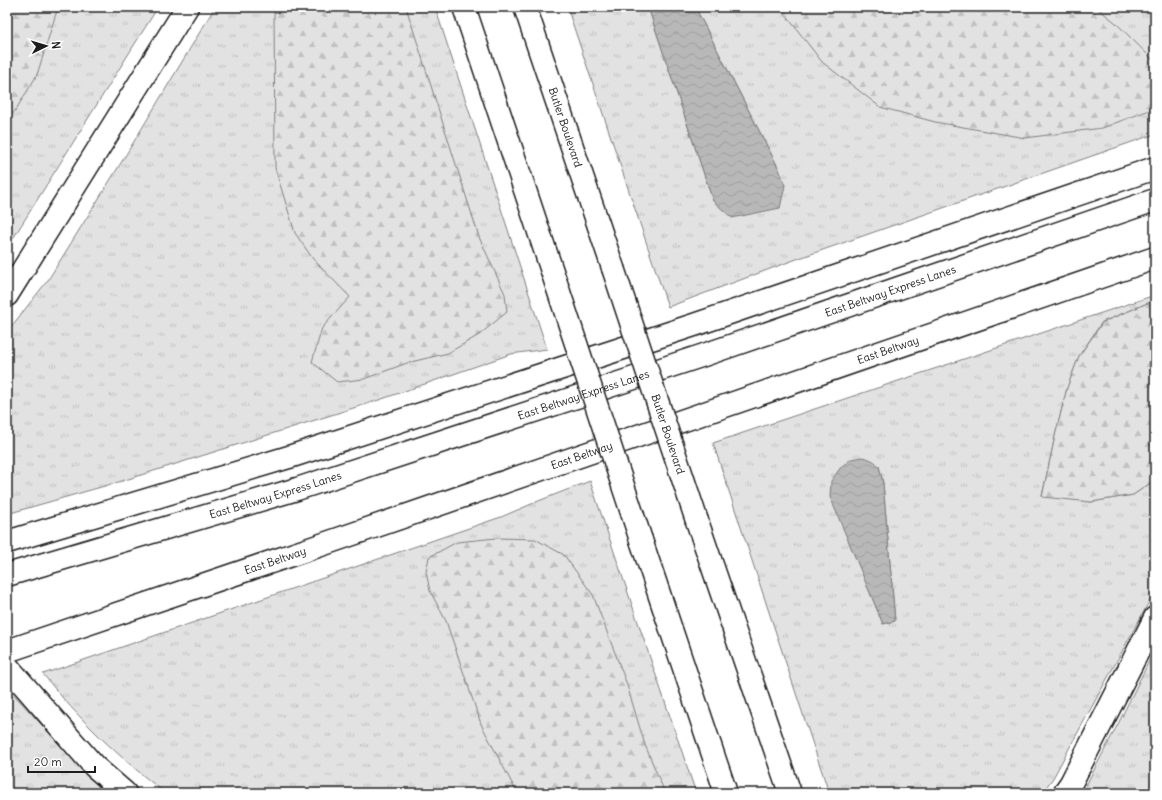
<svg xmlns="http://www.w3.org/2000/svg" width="1162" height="800" font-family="Delius,sans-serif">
<defs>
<pattern id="grass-tufts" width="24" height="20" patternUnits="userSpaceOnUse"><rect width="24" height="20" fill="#e2e2e2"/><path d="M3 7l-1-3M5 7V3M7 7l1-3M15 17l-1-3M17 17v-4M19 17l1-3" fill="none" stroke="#c1c1c1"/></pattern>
<pattern id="forest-firs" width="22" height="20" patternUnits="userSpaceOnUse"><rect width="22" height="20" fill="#e2e2e2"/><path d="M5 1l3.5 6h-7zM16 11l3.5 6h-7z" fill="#c1c1c1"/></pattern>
<pattern id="water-waves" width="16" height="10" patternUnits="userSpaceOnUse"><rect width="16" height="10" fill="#b8b8b8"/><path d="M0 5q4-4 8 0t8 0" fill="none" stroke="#9e9e9e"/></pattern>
</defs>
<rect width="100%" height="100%" fill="#fff"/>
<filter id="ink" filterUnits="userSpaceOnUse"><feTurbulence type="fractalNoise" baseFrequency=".025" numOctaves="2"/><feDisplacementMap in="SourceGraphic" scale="8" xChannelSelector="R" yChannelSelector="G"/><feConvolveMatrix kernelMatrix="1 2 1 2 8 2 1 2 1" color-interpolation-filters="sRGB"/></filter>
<g filter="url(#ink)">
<g fill="url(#grass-tufts)" stroke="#7f7f7f" fill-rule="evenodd">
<polygon points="7,7 158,7 7,248"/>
<polygon points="215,7 435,7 547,349 511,354 382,399 122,481 7,514 7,332 48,280 124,158"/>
<polygon points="567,7 648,7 713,201 779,169 695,7 1155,7 1155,134 794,260 668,307"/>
<path d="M 1155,295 L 1155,300 L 1102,322 L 1079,356 L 1067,388 L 1055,436 L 1042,496 L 1091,502 L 1133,495 L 1155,480 L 1155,591 L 1053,778 L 1042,793 L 829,793 L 713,443 ZM 879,466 L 883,483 L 895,621 L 883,624 L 831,497 Z"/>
<path d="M 590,481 L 696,793 L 165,793 C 120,758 78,719 43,674 L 501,517 L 541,500 Z"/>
<polygon points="1155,649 1155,793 1082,793 1118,724"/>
<polygon points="7,687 62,747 115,793 7,793"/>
</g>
<g fill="url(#forest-firs)" stroke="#7f7f7f">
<polygon points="7,7 58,7 37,75 15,111 7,121"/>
<polygon points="274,7 406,7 479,237 505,294 507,312 479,335 448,353 407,363 364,379 337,382 312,362 322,328 350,297 313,259 295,233 275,168"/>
<polygon points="781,7 1096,7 1116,23 1155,62 1155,108 1102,128 1025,138 935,122 880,107 822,62 785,14"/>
<polygon points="1155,300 1155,480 1133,495 1091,502 1042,497 1055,436 1067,388 1079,356 1103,322"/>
<polygon points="496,538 535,539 564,555 593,595 626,682 645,745 665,793 517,793 481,724 446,621 430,591 426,572 429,557 457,542"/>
</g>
<g fill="url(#water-waves)" stroke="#7a7a7a">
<polygon points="648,7 695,7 779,169 785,185 780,208 732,218 713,201"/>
<path d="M 862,457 C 880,461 879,466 883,483 L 895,621 L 883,624 L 830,497 L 831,481 L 841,467 L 851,459 Z"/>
</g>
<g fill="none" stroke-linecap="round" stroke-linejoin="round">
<defs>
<g id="highway">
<polyline points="464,7 557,286"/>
<path id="s1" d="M 525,7 L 613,268"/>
<polyline points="7,295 187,7"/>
<polyline points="697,521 790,793"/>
<polyline points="641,540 726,793"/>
<polyline points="7,542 289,457 694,325 1155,168"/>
<path id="s2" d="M 7,575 L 297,489 L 701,356 L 1155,200"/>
<path id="s3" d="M 7,651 L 324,544 L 1155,258"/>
<polyline points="7,666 94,766 125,793"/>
<polyline points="1064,793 1071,783 1155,618"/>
</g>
</defs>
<use href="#highway" stroke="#1c1c1c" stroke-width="25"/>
<use href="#highway" stroke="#fff" stroke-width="22"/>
<defs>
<g id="highway-bridge">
<path id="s4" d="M 613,268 L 697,521"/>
<polyline points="557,286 641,540"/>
</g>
</defs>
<use href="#highway-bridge" stroke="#1c1c1c" stroke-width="25" stroke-linecap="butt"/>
<use href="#highway-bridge" stroke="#fff" stroke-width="22"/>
</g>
</g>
<g text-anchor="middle" stroke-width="3" stroke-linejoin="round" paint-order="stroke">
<g font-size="11" fill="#1c1c1c" stroke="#fff">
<text dy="4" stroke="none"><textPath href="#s1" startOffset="127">Butler Boulevard</textPath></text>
<text dy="4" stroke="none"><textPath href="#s2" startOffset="928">East Beltway Express Lanes</textPath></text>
<text dy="4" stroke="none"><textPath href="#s3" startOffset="931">East Beltway</textPath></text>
<text dy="4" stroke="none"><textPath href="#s2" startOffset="604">East Beltway Express Lanes</textPath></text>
<text dy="4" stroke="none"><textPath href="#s4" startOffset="175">Butler Boulevard</textPath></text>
<text dy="4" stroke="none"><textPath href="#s3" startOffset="607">East Beltway</textPath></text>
<text dy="4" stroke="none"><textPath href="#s2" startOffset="280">East Beltway Express Lanes</textPath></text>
<text dy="4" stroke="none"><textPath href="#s3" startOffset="283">East Beltway</textPath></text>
</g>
</g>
<rect width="1162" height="800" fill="none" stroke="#fff" stroke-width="24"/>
<rect x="12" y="12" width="1138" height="776" fill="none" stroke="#1c1c1c" stroke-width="1.5" filter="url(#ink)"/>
<g transform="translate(46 46) rotate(85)" stroke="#ffffff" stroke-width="3" paint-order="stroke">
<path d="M0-3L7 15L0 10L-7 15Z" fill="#1c1c1c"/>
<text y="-6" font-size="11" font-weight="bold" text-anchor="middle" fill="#1c1c1c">N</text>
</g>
<path d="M28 766v6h67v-6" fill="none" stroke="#1c1c1c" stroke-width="2"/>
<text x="34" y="766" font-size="12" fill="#1c1c1c" stroke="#ffffff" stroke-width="3" paint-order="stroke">20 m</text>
</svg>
